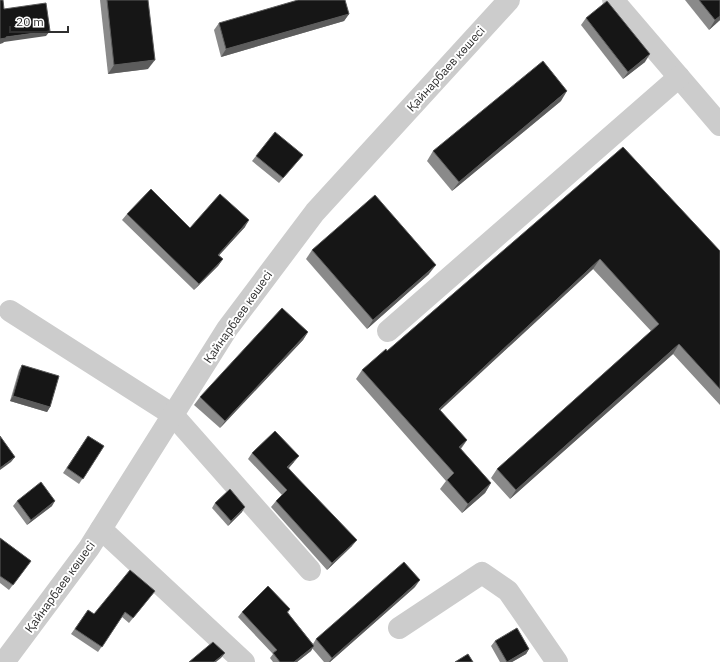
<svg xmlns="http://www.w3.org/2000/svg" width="720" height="662" font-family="'IBM Plex Sans',sans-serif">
<rect width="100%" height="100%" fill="#fff"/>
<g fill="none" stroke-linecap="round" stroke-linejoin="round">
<g stroke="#ccc" stroke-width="22">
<polyline points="613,0 720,125"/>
<polyline points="10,311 173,415 310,570"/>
<polyline points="388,331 679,77"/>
<polyline points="101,529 244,662"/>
<polyline points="399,628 482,573 508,591 557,662"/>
<polyline points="4,662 89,548 227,329 315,212 509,0"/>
</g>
</g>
<g fill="#8a8a8a">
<polygon points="100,0 148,0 148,69 108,74"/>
<polygon points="685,0 720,0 720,20 709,30"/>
<polygon points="349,14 344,21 221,57 214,30 219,23"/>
<polygon points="586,18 645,62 623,79 581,25"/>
<polygon points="561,101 452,191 427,161 433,151"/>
<polygon points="623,147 720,251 720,405 673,354 510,499 491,478 497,469 651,331 593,269 440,410 467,440 461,449 491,483 485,493 462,513 440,489 446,481 356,379 362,370 387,351"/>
<polygon points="303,155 279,183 252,161 256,156"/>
<polygon points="127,214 190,228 245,227 219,255 223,259 218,266 194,290 122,220"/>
<polygon points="312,250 429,274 367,329 306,259"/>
<polygon points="308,332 303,340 220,428 194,405 200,397"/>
<polygon points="22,365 50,407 47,412 10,401 19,370"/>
<polygon points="88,436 104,446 79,484 63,473"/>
<polygon points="252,453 294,462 289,468 352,546 327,570 271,507 276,501 282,495 248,459"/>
<polygon points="17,501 52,506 27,525 13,506"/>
<polygon points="215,503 242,512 228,526 212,508"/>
<polygon points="0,538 31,561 9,590 0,583"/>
<polygon points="415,587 330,662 324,662 312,648 311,651 297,662 273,662 270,658 273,654 238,617 242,612 290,609 288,613 313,644 316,639"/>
<polygon points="155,591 129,623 122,617 98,652 71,634 88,610 94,614"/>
<polygon points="495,641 529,649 526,654 512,662 500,662 491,646"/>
</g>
<g fill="#5c5c5c">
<polygon points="349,14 344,21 221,57 226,49"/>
<polygon points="720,16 720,20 709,30 715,20"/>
<polygon points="50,31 46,36 4,42 3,43 0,44 0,39 6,37"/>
<polygon points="650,54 645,62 623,79 628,72"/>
<polygon points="155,60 148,69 108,74 114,65"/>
<polygon points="567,91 561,101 452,191 459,182"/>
<polygon points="249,220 245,227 214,261 218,255"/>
<polygon points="223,259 218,266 194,290 199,284"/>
<polygon points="600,259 593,269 432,418 439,409"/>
<polygon points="436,265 429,274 367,329 373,320"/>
<polygon points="308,332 303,340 220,428 225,421"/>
<polygon points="679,344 673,354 510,499 516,490"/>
<polygon points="13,396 50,407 47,412 10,401"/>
<polygon points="467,440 460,449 459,447"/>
<polygon points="299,456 294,462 283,474 287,467"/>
<polygon points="15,457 11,462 0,470 0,468"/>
<polygon points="491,483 485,493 462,513 468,504"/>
<polygon points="55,501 52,506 27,525 31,520"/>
<polygon points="245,507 242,512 228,526 231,521"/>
<polygon points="357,540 352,546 327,570 332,563"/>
<polygon points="420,580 415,587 330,662 329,662 332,658"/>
<polygon points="314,646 311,651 297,662 294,662"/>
<polygon points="529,649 526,654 512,662 507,662"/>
<polygon points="225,653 221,658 216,662 214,662"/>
</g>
<g fill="#161616" stroke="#5c5c5c">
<polygon points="0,0 3,0 4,9 46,3 50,31 6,37 6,38 0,39"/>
<polygon points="107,0 148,0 155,60 114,65"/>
<polygon points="298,0 345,0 349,14 226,49 219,23"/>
<polygon points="699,0 720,0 720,16 715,20"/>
<polygon points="607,1 650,54 628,72 586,18"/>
<polygon points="543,61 567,91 459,182 433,151"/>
<polygon points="275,132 303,155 283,178 256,156"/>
<polygon points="623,147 720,251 720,389 679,344 516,490 497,469 659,324 600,259 439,409 467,440 459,447 491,483 468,504 447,480 454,473 362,370 386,349 387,351"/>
<polygon points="151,189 190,228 220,194 249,220 218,255 223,259 199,284 127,214"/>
<polygon points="375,195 436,265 373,320 312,250"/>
<polygon points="282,308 308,332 225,421 200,397"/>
<polygon points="22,365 59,376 50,407 13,396"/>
<polygon points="275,431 299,456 287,467 357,540 332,563 276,501 287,490 252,453"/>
<polygon points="0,436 15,457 0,468"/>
<polygon points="88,436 104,446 83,479 67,468"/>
<polygon points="41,482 55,501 31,520 17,501"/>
<polygon points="230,489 245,507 231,521 215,503"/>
<polygon points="0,538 31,561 13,585 0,576"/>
<polygon points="404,562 420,580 332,658 316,639"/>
<polygon points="130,570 155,591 133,618 125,612 102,647 75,629 88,610 94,614"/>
<polygon points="268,586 290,609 287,612 314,646 294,662 280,662 273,653 277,650 242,612"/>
<polygon points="517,628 529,649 507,662 495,641"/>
<polygon points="213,642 225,653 214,662 189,662"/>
<polygon points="468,654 473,662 455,662"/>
</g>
<g text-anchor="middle" stroke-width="4" stroke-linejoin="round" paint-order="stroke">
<g font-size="12" fill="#2f2f2f" stroke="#fff">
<text transform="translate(446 69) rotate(-48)" y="4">Қайнарбаев көшесі</text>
<text transform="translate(238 317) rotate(-55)" y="4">Қайнарбаев көшесі</text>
<text transform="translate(60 587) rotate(-54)" y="4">Қайнарбаев көшесі</text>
</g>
</g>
<path d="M10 26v6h58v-6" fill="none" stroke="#2f2f2f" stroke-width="2"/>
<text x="16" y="26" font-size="12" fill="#2f2f2f" stroke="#ffffff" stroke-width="3" paint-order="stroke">20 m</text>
</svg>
